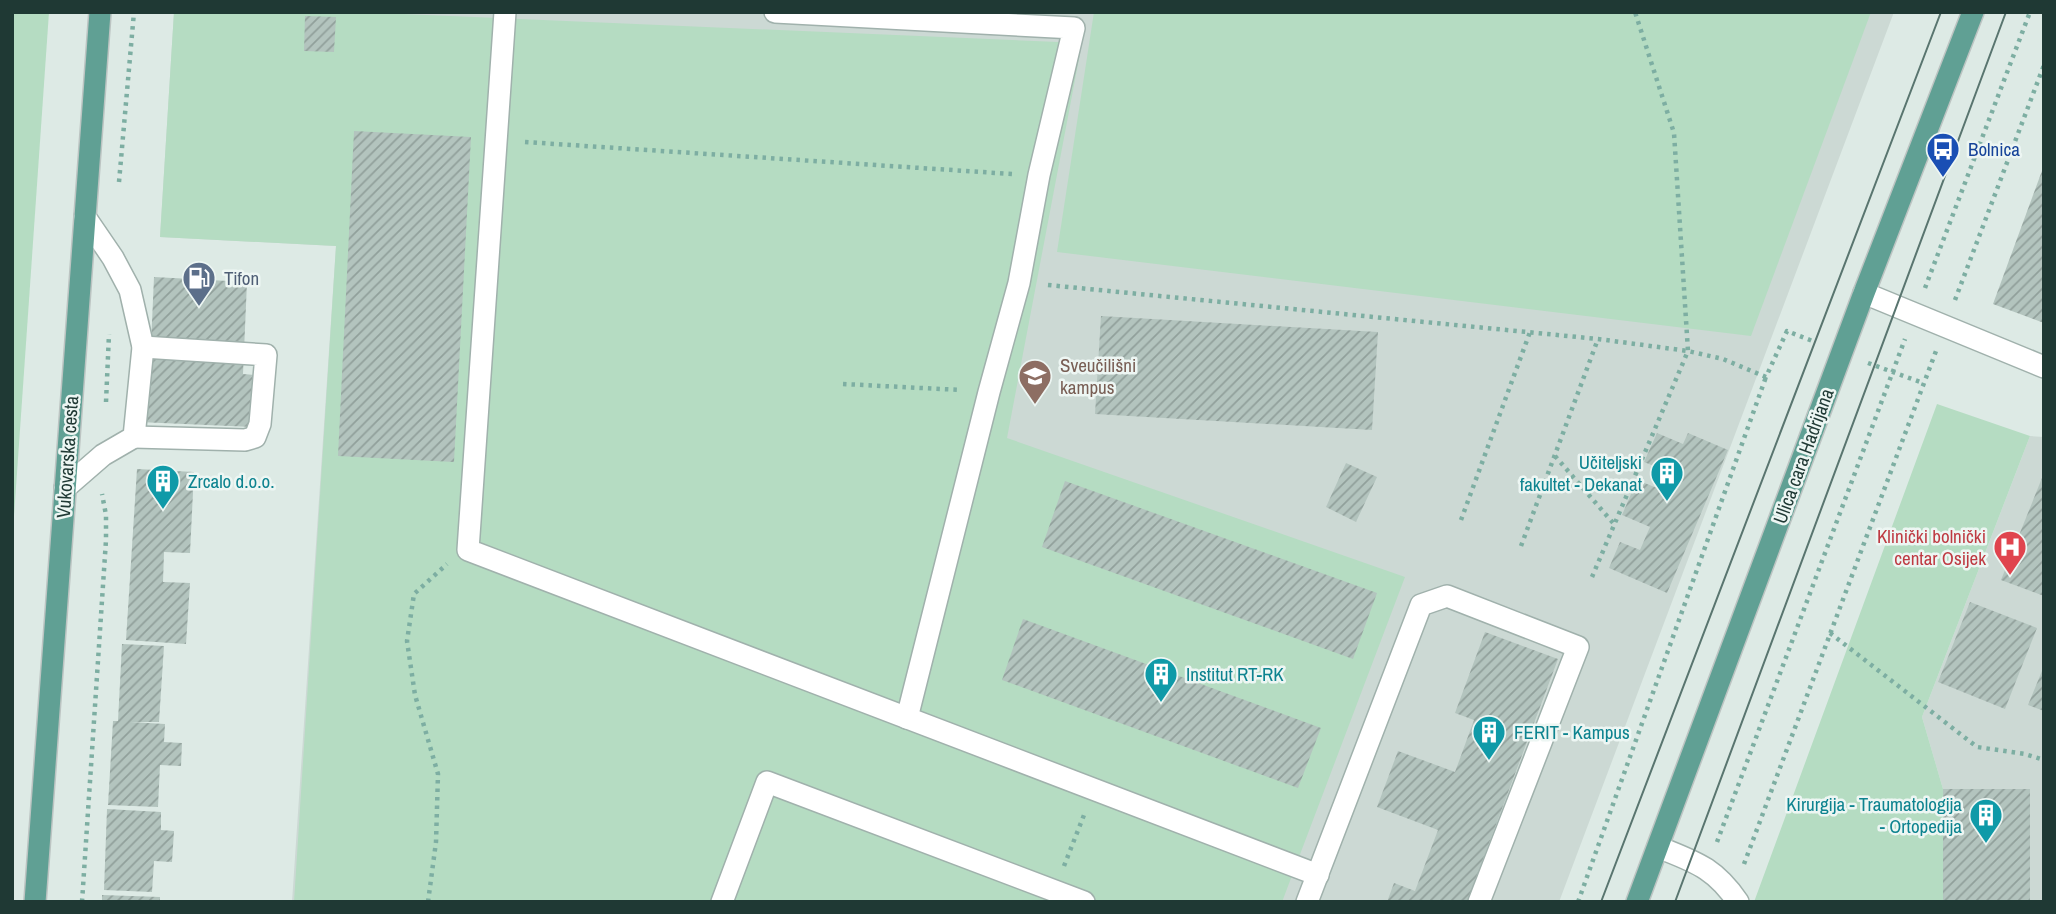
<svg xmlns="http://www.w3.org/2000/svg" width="2056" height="914" font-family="'Archivo Narrow',sans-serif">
<defs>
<pattern id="building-hatch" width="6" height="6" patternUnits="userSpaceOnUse" patternTransform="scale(1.75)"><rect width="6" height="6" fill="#b3c4be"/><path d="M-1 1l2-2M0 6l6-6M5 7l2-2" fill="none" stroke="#91a09b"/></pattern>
</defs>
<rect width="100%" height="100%" fill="#ddeae5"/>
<g fill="#ccd9d4">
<polygon points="174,12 1894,12 1559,902 292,902 336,246 160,237"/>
<polygon points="2030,436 2044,437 2044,902 1943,902 1943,789 1922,717"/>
</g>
<g fill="#b5dcc2">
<polygon points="12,12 49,12 12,545"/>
<polygon points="174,12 355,12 1082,43 1007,438 1405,577 1282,902 294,902 336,246 160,237"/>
<polygon points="1094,12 1871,12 1751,336 1057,252"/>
<polygon points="1937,404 2030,436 1922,717 1943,789 1943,902 1754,902"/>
</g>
<g fill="url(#building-hatch)">
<polygon points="305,16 336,17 334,52 304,51"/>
<polygon points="354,131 471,137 454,462 338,456"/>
<polygon points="2043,168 2044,168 2044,323 1993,304"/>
<polygon points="154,277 247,282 243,374 255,375 252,427 139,422 150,368"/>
<polygon points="1101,316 1378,332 1372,430 1095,414"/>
<polygon points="1657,433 1683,444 1688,433 1728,450 1667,593 1609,568 1620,542 1640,550 1650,527 1622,515 1637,480 1662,490 1669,472 1644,462"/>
<polygon points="1346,463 1377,477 1356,522 1326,507"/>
<polygon points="137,469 194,472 190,553 164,552 163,582 190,583 186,644 126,640"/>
<polygon points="2044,473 2044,596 2001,580"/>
<polygon points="1065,481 1377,593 1353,659 1042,547"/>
<polygon points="1970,602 2037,628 2005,709 1938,682"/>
<polygon points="1023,619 1321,728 1298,788 1002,680"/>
<polygon points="1485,632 1558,659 1467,902 1387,902 1394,883 1415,891 1438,830 1377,807 1398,751 1455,772 1474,720 1455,713"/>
<polygon points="122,644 164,646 159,722 130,722 165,724 164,742 182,743 181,766 160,765 158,807 108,805 113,721 118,721"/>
<polygon points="2044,666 2044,711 2028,705"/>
<rect x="1943" y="789" width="87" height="113"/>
<polygon points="107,809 161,812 161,830 174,831 172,862 154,861 152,892 104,890"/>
<polygon points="102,895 160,897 160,902 102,902"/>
</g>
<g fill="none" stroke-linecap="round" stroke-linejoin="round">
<defs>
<g id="minor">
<polyline points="505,12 468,550 1318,875"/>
<polyline points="775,12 1074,28 1039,175 1019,283 989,392 907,718"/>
<polyline points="1864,293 2044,367"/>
<polyline points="134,437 245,440 255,437 260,424 266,355 143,347"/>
<polyline points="65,488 103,455 134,437 143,347 130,290 113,258 85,217"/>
<path d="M 1658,847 C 1695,862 1714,867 1738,902"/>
<polyline points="722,902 767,782 1084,902"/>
<polyline points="1307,902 1421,605 1447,596 1578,647 1479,902"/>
</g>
<g id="major">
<polyline points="35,902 100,12"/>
<polyline points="1637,902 1864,293 1973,12"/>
</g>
</defs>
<use href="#minor" stroke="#a0b1ac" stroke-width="24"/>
<use href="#major" stroke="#bcc4c2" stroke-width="24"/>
<g stroke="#7daea2" stroke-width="4.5" stroke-dasharray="3.5 5" stroke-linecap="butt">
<polyline points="525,142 1012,174"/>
<polyline points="119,182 134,12"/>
<polyline points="1048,285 1598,339 1688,351 1723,359 1766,377 1787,331 1815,342"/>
<polyline points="1925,288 2030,12"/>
<polyline points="1955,300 2044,65"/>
<polyline points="1868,363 1923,383"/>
<polyline points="843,384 961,390"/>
<polyline points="106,402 109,334"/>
<polyline points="1555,456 1614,524"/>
<polyline points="1461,520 1530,332"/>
<polyline points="1521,546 1598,339"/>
<polyline points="1592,577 1688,351 1674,133 1635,12"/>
<polyline points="1830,633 1977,747 2025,754 2044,760"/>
<polyline points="1717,842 1905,339"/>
<polyline points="1744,864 1936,351"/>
<polyline points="1064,866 1084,815"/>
<polyline points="82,902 106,540 106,515 102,494"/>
<polyline points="428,902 436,842 438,774 415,695 407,641 414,594 447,564"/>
<polyline points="1578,902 1766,377"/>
</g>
<use href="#minor" stroke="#fff" stroke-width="21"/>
<use href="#major" stroke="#60a094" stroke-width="21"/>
<g stroke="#59756f" stroke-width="2">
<polyline points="1601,902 1941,12"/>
<polyline points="1675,902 2006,12"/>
</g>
</g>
<defs>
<symbol id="bus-pin" viewBox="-11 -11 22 30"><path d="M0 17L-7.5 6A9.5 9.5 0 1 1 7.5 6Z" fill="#1a4fb4" stroke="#edf6f3"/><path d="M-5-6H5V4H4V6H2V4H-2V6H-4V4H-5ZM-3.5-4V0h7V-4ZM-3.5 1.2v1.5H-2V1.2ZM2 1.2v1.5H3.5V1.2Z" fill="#fff"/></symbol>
<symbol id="fuel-pin" viewBox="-11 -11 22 30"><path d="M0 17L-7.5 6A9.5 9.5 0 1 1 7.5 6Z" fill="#5c6f8a" stroke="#edf6f3"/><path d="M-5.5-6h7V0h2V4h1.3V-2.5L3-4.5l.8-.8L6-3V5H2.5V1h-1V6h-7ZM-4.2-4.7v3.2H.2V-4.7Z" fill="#fff"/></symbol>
<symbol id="university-pin" viewBox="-11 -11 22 30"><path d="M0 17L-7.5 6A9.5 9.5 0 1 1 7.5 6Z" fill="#8d6e63" stroke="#edf6f3"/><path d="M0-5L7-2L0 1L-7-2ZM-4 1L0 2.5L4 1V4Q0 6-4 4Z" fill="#fff"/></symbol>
<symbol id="building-pin" viewBox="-11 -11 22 30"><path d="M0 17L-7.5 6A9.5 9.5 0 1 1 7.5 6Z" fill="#0f9aa8" stroke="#edf6f3"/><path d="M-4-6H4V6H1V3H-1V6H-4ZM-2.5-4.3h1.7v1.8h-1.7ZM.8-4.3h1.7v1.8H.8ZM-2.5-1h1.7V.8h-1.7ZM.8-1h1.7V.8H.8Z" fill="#fff"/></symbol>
<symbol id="hospital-pin" viewBox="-11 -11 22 30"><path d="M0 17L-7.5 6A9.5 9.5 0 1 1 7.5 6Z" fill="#e0444e" stroke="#edf6f3"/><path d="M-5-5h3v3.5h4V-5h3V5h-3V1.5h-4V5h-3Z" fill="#fff"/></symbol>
</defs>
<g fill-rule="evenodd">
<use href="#bus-pin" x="1924" y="130" width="38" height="52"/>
<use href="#fuel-pin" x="180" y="259" width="38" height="52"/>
<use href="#university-pin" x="1016" y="357" width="38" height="52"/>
<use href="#building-pin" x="1648" y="454" width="38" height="52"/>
<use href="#building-pin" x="144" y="462" width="38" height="52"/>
<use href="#hospital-pin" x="1991" y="528" width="38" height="52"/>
<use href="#building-pin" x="1142" y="655" width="38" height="52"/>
<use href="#building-pin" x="1470" y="713" width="38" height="52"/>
<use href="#building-pin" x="1967" y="796" width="38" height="52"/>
</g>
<g text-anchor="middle" stroke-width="5" stroke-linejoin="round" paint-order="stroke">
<g font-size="19" fill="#164399" stroke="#edf6f3" text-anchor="start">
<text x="1968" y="156">Bolnica</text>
</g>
<g font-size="19" fill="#4e5e75" stroke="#edf6f3" text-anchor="start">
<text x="224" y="285">Tifon</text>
</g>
<g font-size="19" fill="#785e54" stroke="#edf6f3" text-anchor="start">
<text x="1060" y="372">Sveučilišni<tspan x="1060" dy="22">kampus</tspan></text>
</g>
<g font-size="19" fill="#1f3934" stroke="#edf6f3">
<text transform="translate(1803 456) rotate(-70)" y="7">Ulica cara Hadrijana</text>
<text transform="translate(67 457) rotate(-86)" y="7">Vukovarska cesta</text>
</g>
<g font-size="19" fill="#0d838f" stroke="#edf6f3" text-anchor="start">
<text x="1642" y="469" text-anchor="end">Učiteljski<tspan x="1642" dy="22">fakultet - Dekanat</tspan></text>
<text x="188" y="488">Zrcalo d.o.o.</text>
<text x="1186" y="681">Institut RT-RK</text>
<text x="1514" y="739">FERIT - Kampus</text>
<text x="1962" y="811" text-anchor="end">Kirurgija - Traumatologija<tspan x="1962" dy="22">- Ortopedija</tspan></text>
</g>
<g font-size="19" fill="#be3a42" stroke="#edf6f3" text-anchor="end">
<text x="1986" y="543">Klinički bolnički<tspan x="1986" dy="22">centar Osijek</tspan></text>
</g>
</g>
<rect width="2056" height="914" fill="none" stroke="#1f3934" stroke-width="28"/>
</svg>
